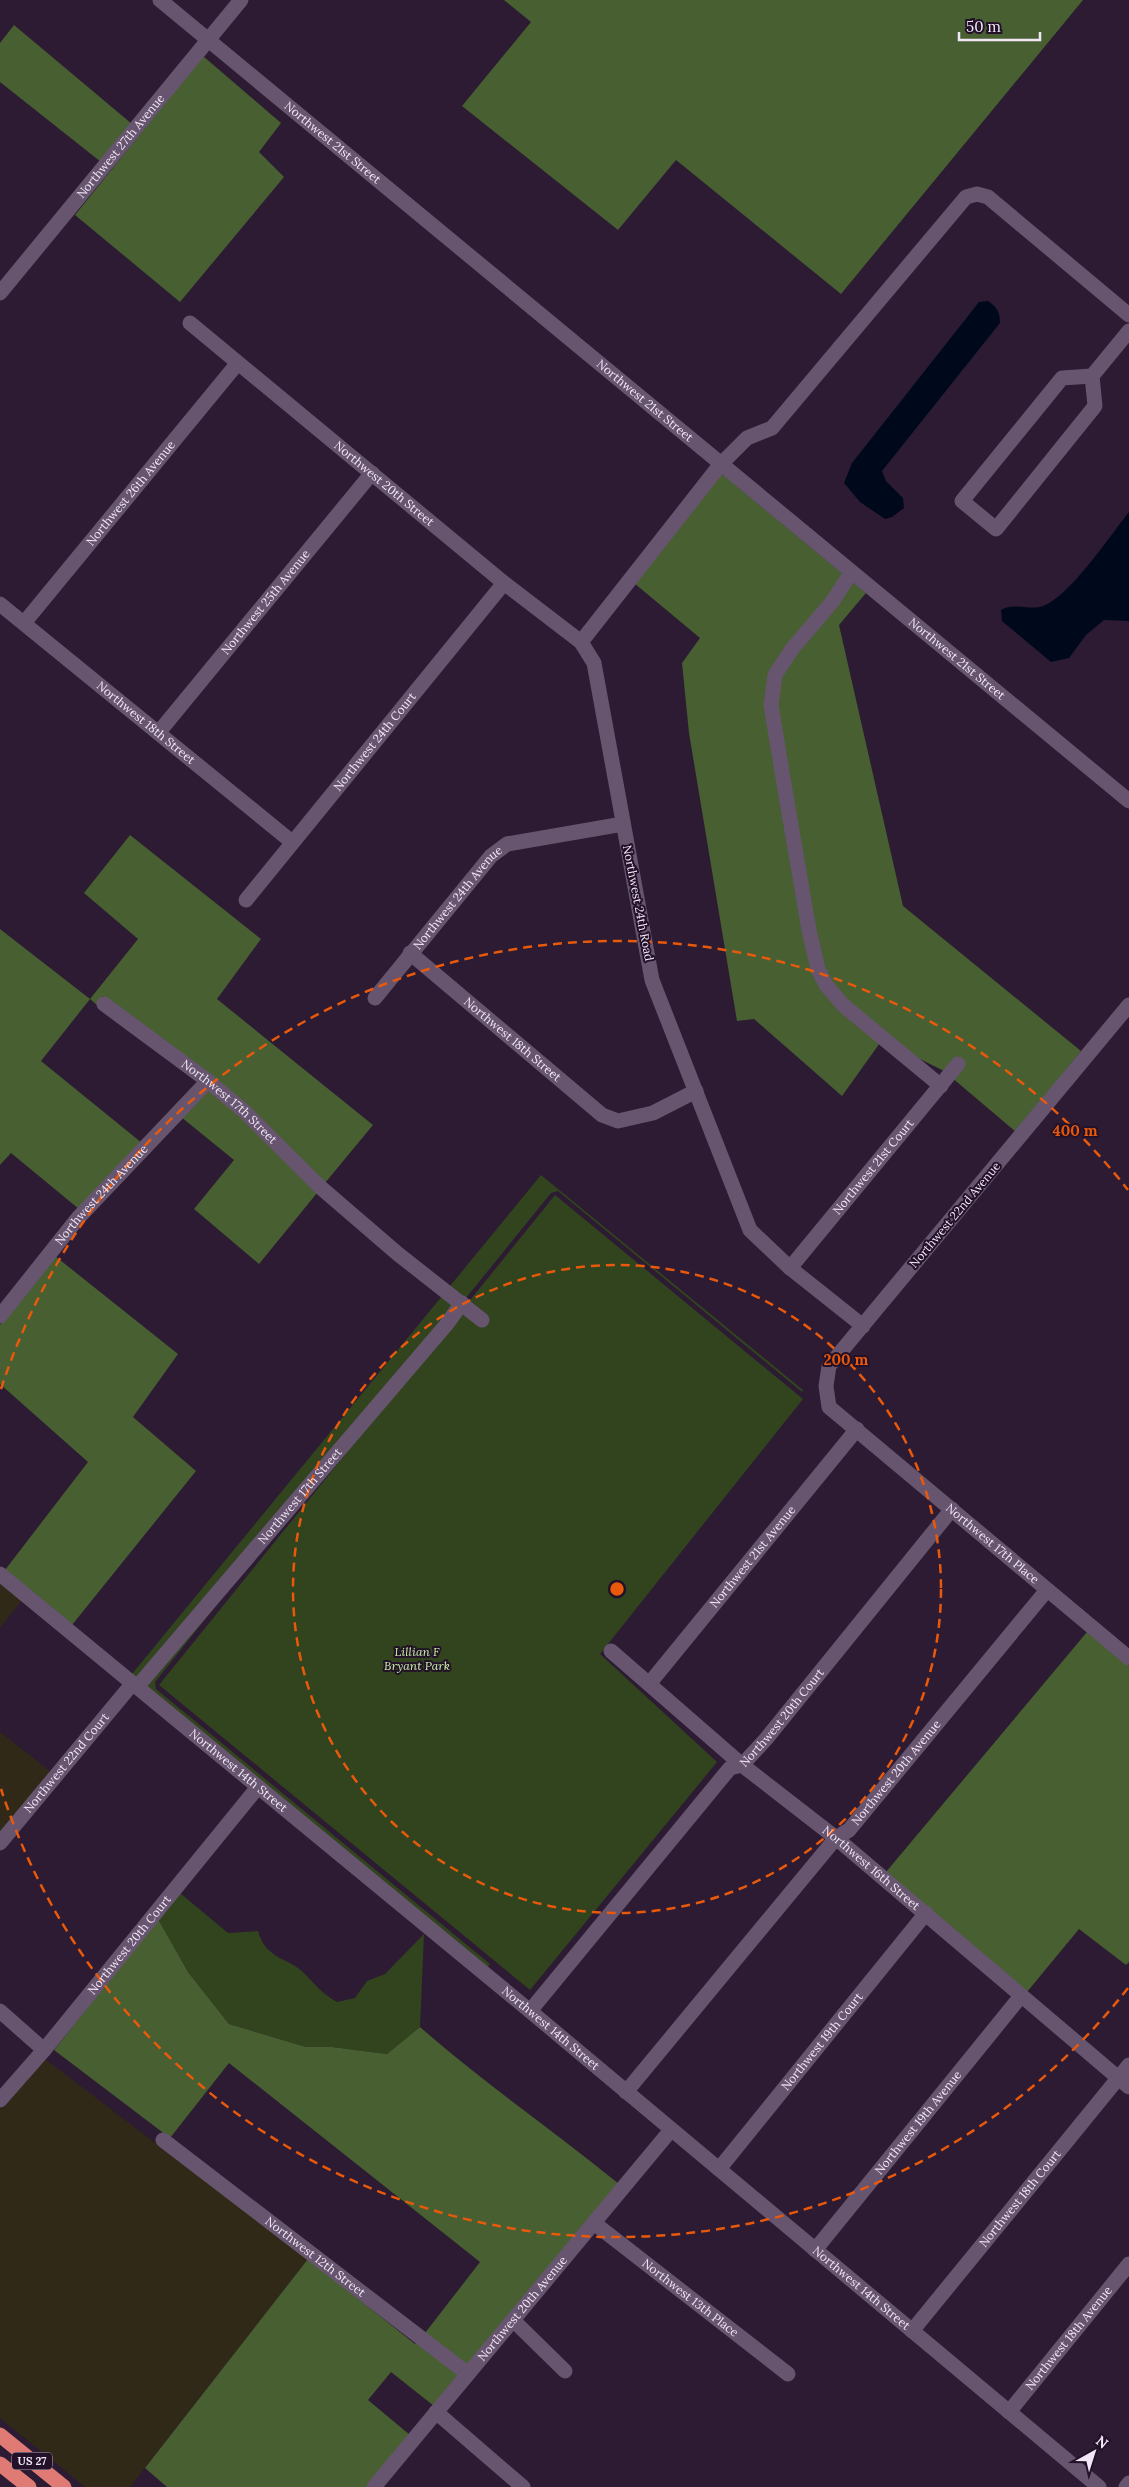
<svg xmlns="http://www.w3.org/2000/svg" width="1129" height="2487" font-family="Lora,serif">
<rect width="100%" height="100%" fill="#2c1b32"/>
<g fill="#312918">
<polygon points="0,1582 22,1600 0,1628"/>
<polygon points="0,1732 51,1772 0,1835"/>
<polygon points="45,2059 308,2259 130,2487 85,2487 0,2418 0,2109"/>
</g>
<g fill="#31441e">
<polygon points="541,1175 803,1390 802,1392 558,1191 551,1193 466,1298 450,1286"/>
<polygon points="555,1195 803,1399 600,1654 717,1762 530,1990 159,1685"/>
<polygon points="442,1296 454,1305 137,1679 132,1674"/>
<polygon points="223,1597 155,1682 156,1689 490,1964 487,1968 146,1686"/>
<path d="M 180,1893 L 228,1933 L 258,1931 C 266,1960 288,1957 304,1973 C 315,1985 323,1994 337,2002 L 355,1998 L 367,1981 L 385,1974 L 424,1934 L 420,2027 L 387,2054 L 332,2047 L 306,2047 L 229,2024 L 188,1972 L 158,1919 Z"/>
</g>
<g fill="#475f31">
<polygon points="504,0 1083,0 841,294 676,160 618,230 462,106 531,22"/>
<polygon points="14,25 132,124 101,162 0,82 0,43"/>
<polygon points="203,56 281,123 259,152 284,177 180,302 75,215"/>
<polygon points="721,473 866,593 839,625 903,906 1081,1051 1016,1132 944,1071 882,1040 842,1096 754,1019 737,1021 689,733 682,663 700,638 634,583"/>
<polygon points="130,835 261,939 217,999 373,1125 325,1183 207,1073 103,996 97,1005 90,999 41,1061 142,1143 79,1209 11,1153 0,1165 0,929 90,999 138,939 84,893"/>
<polygon points="207,1089 240,1116 317,1193 259,1264 194,1209 234,1160 181,1117"/>
<polygon points="55,1256 178,1354 133,1417 196,1471 72,1625 5,1570 88,1462 0,1384 0,1325"/>
<polygon points="1087,1632 1129,1666 1129,1962 1126,1965 1079,1929 1027,1992 886,1872"/>
<path d="M 158,1919 L 188,1972 L 229,2024 L 306,2047 L 332,2047 L 387,2054 L 420,2027 C 484,2083 554,2131 619,2184 L 468,2366 L 425,2333 L 480,2262 L 229,2063 L 170,2138 L 54,2050 Z"/>
<polygon points="308,2259 415,2344 417,2342 460,2375 434,2406 391,2372 368,2400 410,2435 367,2487 167,2487 145,2468"/>
</g>
<g fill="#00091b">
<path d="M 988,301 C 997,307 1000,312 1000,323 L 882,471 L 886,481 L 903,498 L 904,508 L 892,517 L 885,519 L 860,502 L 844,483 L 852,463 L 979,302 Z"/>
<path d="M 1129,512 L 1129,621 L 1104,620 L 1086,635 L 1069,658 L 1051,662 L 1002,621 L 1001,610 C 1014,602 1029,611 1043,606 C 1069,597 1110,536 1129,512 Z"/>
</g>
<g fill="none" stroke-linecap="round" stroke-linejoin="round">
<g stroke="#67546f" stroke-width="15">
<path id="s1" d="M 160,0 L 1129,801"/>
<path id="s2" d="M 0,293 L 241,0"/>
<path id="s3" d="M 190,323 L 504,583 L 581,642"/>
<polyline points="1092,376 1062,378 962,501 996,529 1095,406 1092,376 1129,331"/>
<polyline points="851,573 832,602 792,649 775,675 771,705 784,784 809,930 818,969 826,985 843,1005 941,1086"/>
<path id="s4" d="M 0,604 L 292,842"/>
<path id="s5" d="M 24,623 L 237,364"/>
<path id="s6" d="M 159,732 L 372,473"/>
<path id="s7" d="M 246,900 L 504,583"/>
<path id="s8" d="M 410,953 L 602,1115 L 618,1121 L 653,1113 L 696,1091"/>
<path id="s9" d="M 375,998 L 491,856 L 507,844 L 623,824"/>
<path id="s10" d="M 104,1004 L 208,1081 L 244,1111 L 319,1186 L 398,1254 L 482,1320"/>
<path id="s11" d="M 1129,1005 L 829,1366 L 826,1386 L 829,1407 L 1129,1658"/>
<path id="s12" d="M 790,1268 L 958,1064"/>
<path id="s13" d="M 0,1316 L 78,1218 L 208,1081"/>
<polyline points="863,1326 790,1268 750,1230 652,980 594,663 581,642 720,465 747,438 772,428 966,197 977,194 988,197 1129,315"/>
<path id="s14" d="M 0,1574 L 530,2011 L 1099,2487"/>
<path id="s15" d="M 611,1651 L 742,1765 L 836,1838 L 1129,2087"/>
<path id="s16" d="M 649,1684 L 857,1429"/>
<path id="s17" d="M 137,1687 L 446,1325 L 462,1303"/>
<path id="s18" d="M 0,1843 L 133,1683"/>
<polyline points="0,2011 44,2050"/>
<path id="s19" d="M 530,2011 L 730,1768 L 742,1765 L 766,1739 L 952,1509"/>
<path id="s20" d="M 626,2092 L 836,1838 L 849,1830 L 1047,1590"/>
<path id="s21" d="M 0,2100 L 44,2050 L 258,1787"/>
<path id="s22" d="M 163,2140 L 468,2374"/>
<path id="s23" d="M 719,2169 L 926,1913"/>
<path id="s24" d="M 594,2223 L 788,2374"/>
<path id="s25" d="M 815,2250 L 1021,1996"/>
<polyline points="513,2320 565,2371"/>
<path id="s26" d="M 912,2331 L 1129,2065"/>
<polyline points="436,2412 523,2487"/>
<path id="s27" d="M 1009,2412 L 1129,2264"/>
<path id="s28" d="M 374,2487 L 671,2130"/>
<polyline points="1126,2487 1129,2483"/>
</g>
<g stroke="#df7b74" stroke-width="15">
<polyline points="0,2435 64,2487"/>
<polyline points="0,2464 29,2487"/>
</g>
</g>
<g fill="none" stroke="#e8590c" stroke-width="2.5" stroke-dasharray="9 6">
<circle cx="617" cy="1589" r="324"/>
<path d="M1128 1988A648 648 0 0 1 1 1789M1 1389A648 648 0 0 1 1128 1190"/>
</g>
<g text-anchor="middle" stroke-width="4" stroke-linejoin="round" paint-order="stroke">
<rect fill="#221128" stroke="#b4a7b9" stroke-width="1" x="12" y="2452.5" width="40" height="17" rx="4"/>
<g font-size="11" font-weight="bold" fill="#f2e7f7">
<text x="32" y="2465">US 27</text>
</g>
<g font-size="12" fill="#f2e7f7" stroke="#221128">
<text dy="4" stroke="none"><textPath href="#s1" startOffset="224">Northwest 21st Street</textPath></text>
<text dy="4" stroke="none"><textPath href="#s2" startOffset="190">Northwest 27th Avenue</textPath></text>
<text dy="4" stroke="none"><textPath href="#s1" startOffset="629">Northwest 21st Street</textPath></text>
<text dy="4" stroke="none"><textPath href="#s3" startOffset="252">Northwest 20th Street</textPath></text>
<text dy="4" stroke="none"><textPath href="#s5" startOffset="168">Northwest 26th Avenue</textPath></text>
<text dy="4" stroke="none"><textPath href="#s6" startOffset="168">Northwest 25th Avenue</textPath></text>
<text dy="4" stroke="none"><textPath href="#s1" startOffset="1034">Northwest 21st Street</textPath></text>
<text dy="4" stroke="none"><textPath href="#s4" startOffset="188">Northwest 18th Street</textPath></text>
<text dy="4" stroke="none"><textPath href="#s7" startOffset="204">Northwest 24th Court</textPath></text>
<text dy="4" stroke="none"><textPath href="#s9" startOffset="130">Northwest 24th Avenue</textPath></text>
<text transform="translate(638 903) rotate(79)" y="4">Northwest 24th Road</text>
<text dy="4" stroke="none"><textPath href="#s8" startOffset="134">Northwest 18th Street</textPath></text>
<text dy="4" stroke="none"><textPath href="#s10" startOffset="159">Northwest 17th Street</textPath></text>
<text dy="4" stroke="none"><textPath href="#s12" startOffset="131">Northwest 21st Court</textPath></text>
<text dy="4" stroke="none"><textPath href="#s13" startOffset="158">Northwest 24th Avenue</textPath></text>
<text transform="translate(955 1215) rotate(-50)" y="4">Northwest 22nd Avenue</text>
<text dy="4" stroke="none"><textPath href="#s17" startOffset="251">Northwest 17th Street</textPath></text>
<text dy="4" stroke="none"><textPath href="#s11" startOffset="724">Northwest 17th Place</textPath></text>
<text dy="4" stroke="none"><textPath href="#s16" startOffset="164">Northwest 21st Avenue</textPath></text>
<text dy="4" stroke="none"><textPath href="#s19" startOffset="389">Northwest 20th Court</textPath></text>
<text dy="4" stroke="none"><textPath href="#s18" startOffset="104">Northwest 22nd Court</textPath></text>
<text dy="4" stroke="none"><textPath href="#s14" startOffset="309">Northwest 14th Street</textPath></text>
<text dy="4" stroke="none"><textPath href="#s20" startOffset="419">Northwest 20th Avenue</textPath></text>
<text dy="4" stroke="none"><textPath href="#s15" startOffset="339">Northwest 16th Street</textPath></text>
<text dy="4" stroke="none"><textPath href="#s21" startOffset="202">Northwest 20th Court</textPath></text>
<text dy="4" stroke="none"><textPath href="#s14" startOffset="714">Northwest 14th Street</textPath></text>
<text dy="4" stroke="none"><textPath href="#s23" startOffset="164">Northwest 19th Court</textPath></text>
<text dy="4" stroke="none"><textPath href="#s25" startOffset="164">Northwest 19th Avenue</textPath></text>
<text dy="4" stroke="none"><textPath href="#s26" startOffset="171">Northwest 18th Court</textPath></text>
<text dy="4" stroke="none"><textPath href="#s22" startOffset="192">Northwest 12th Street</textPath></text>
<text dy="4" stroke="none"><textPath href="#s14" startOffset="1119">Northwest 14th Street</textPath></text>
<text dy="4" stroke="none"><textPath href="#s24" startOffset="122">Northwest 13th Place</textPath></text>
<text dy="4" stroke="none"><textPath href="#s28" startOffset="232">Northwest 20th Avenue</textPath></text>
<text dy="4" stroke="none"><textPath href="#s27" startOffset="95">Northwest 18th Avenue</textPath></text>
</g>
<g font-size="12" font-style="italic" fill="#caf2a7" stroke="#221128">
<text x="417" y="1656">Lillian F<tspan x="417" dy="14">Bryant Park</tspan></text>
</g>
</g>
<circle cx="617" cy="1589" r="8" fill="#e8590c" stroke="#221128" stroke-width="2.5"/>
<g font-size="15" text-anchor="middle" font-weight="bold" fill="#e8590c" stroke="#221128" stroke-width="4" stroke-linejoin="round" paint-order="stroke">
<text x="1075" y="1136">400 m</text>
<text x="846" y="1365">200 m</text>
</g>
<g transform="translate(1094 2452) rotate(39)" stroke="#221128" stroke-width="4" paint-order="stroke">
<path d="M0-4L9 19L0 12L-9 19Z" fill="#f2e7f7"/>
<text y="-8" font-size="14" font-weight="bold" text-anchor="middle" fill="#f2e7f7">N</text>
</g>
<path d="M959 32v8h81v-8" fill="none" stroke="#f2e7f7" stroke-width="2.5"/>
<text x="966" y="32" font-size="15" fill="#f2e7f7" stroke="#221128" stroke-width="4" paint-order="stroke">50 m</text>
</svg>
